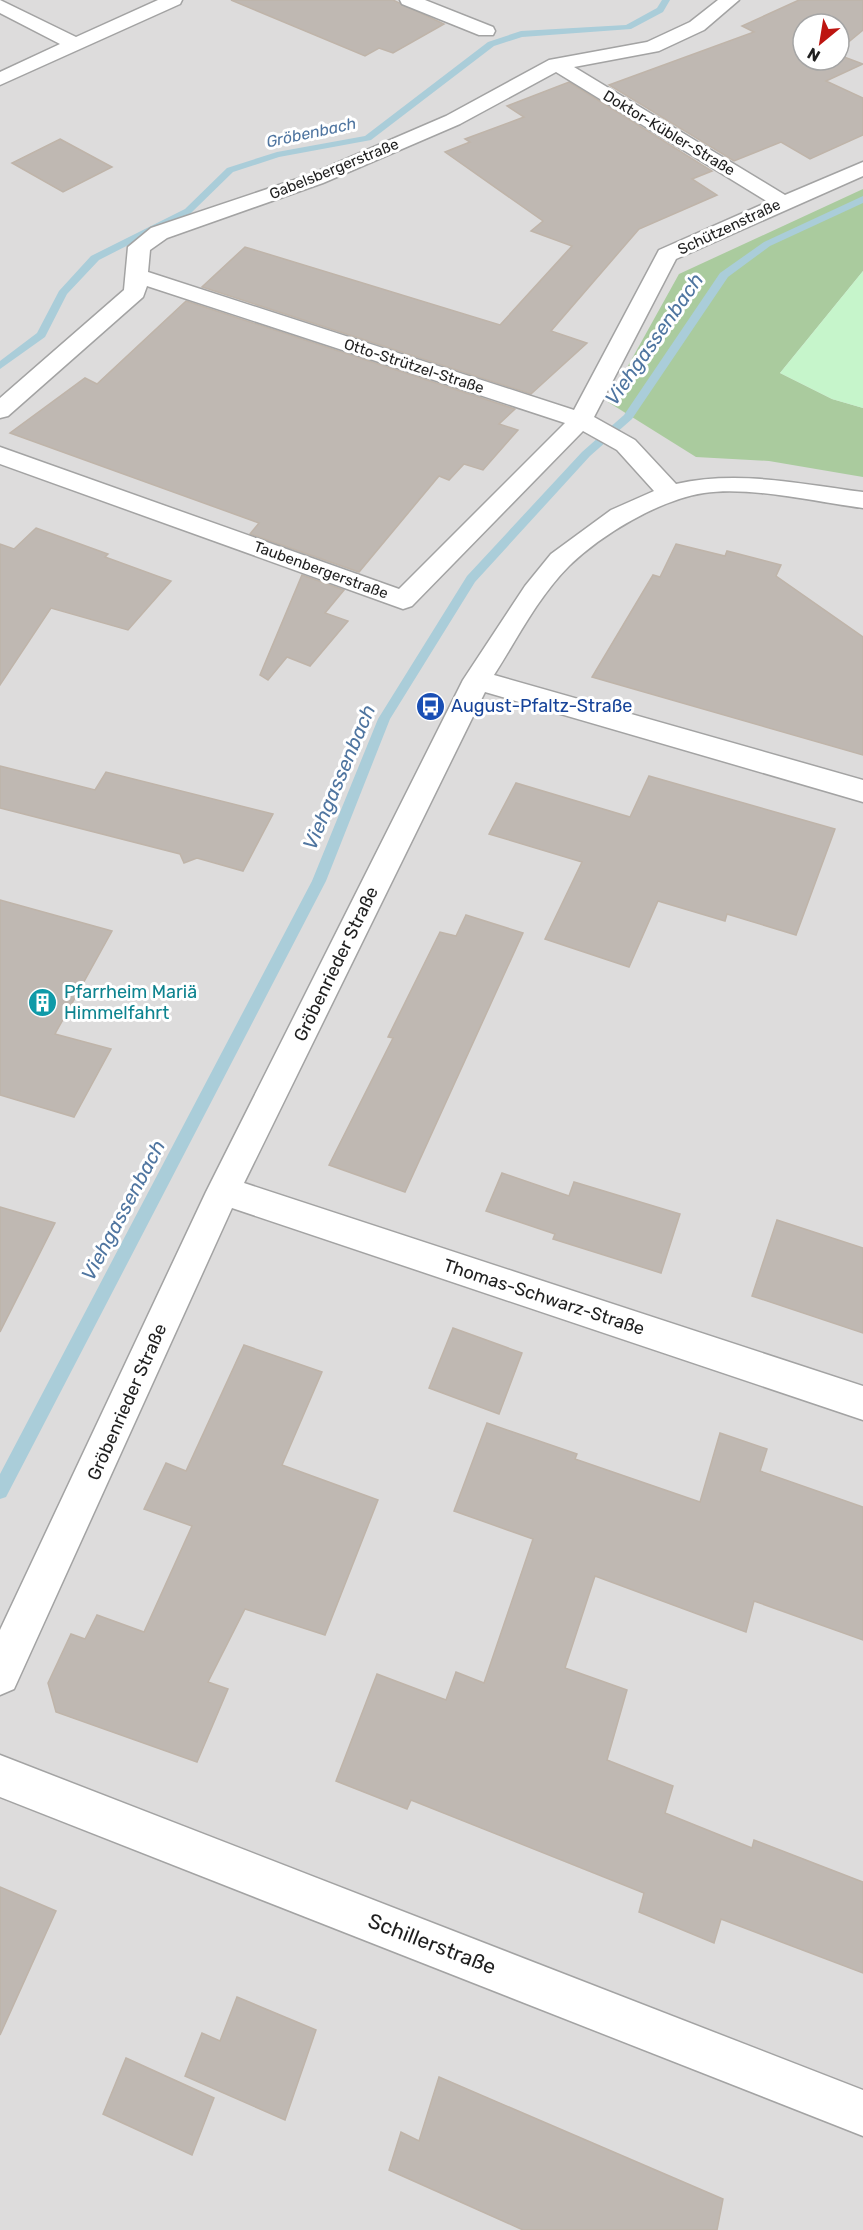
<svg xmlns="http://www.w3.org/2000/svg" width="863" height="2230" font-family="Rubik,sans-serif">
<rect width="100%" height="100%" fill="#efece6"/>
<path fill="#dddcdc" fill-rule="evenodd" d="M 0,0 L 863,0 L 863,2230 L 0,2230 ZM 803,24 L 839,24 L 839,60 L 803,60 Z"/>
<polygon fill="#aacb9e" points="863,189 863,271 780,373 832,399 863,408 863,477 769,461 696,457 608,402 679,274"/>
<polygon fill="#c6f5cb" points="863,271 863,408 832,399 780,373"/>
<g fill="none" stroke-linecap="round" stroke-linejoin="round">
<g fill="#aacdd9" fill-rule="evenodd">
<polygon points="662,0 670,0 663,12 631,29 522,37 494,46 371,140 279,157 233,172 191,213 99,260 67,294 45,337 0,369 0,361 37,333 59,291 91,256 185,209 227,168 277,152 365,136 488,42 521,31 626,25 657,8"/>
<polygon points="863,196 863,203 770,246 728,277 632,419 590,456 475,582 390,719 326,881 6,1497 0,1499 0,1474 312,881 378,719 467,576 582,452 624,415 720,273 764,242"/>
</g>
</g>
<g fill="#bfb8b2" stroke="#bfb4a9" stroke-width="1.5">
<polygon points="231,0 393,0 444,24 393,53 379,48 365,56"/>
<polygon points="799,0 863,0 863,30 839,50 839,24 803,24 803,60 839,60 839,55 863,64 826,81 863,98 863,135 810,159 781,142 734,161 609,85 754,32 742,26"/>
<polygon points="569,82 712,171 692,179 717,195 639,229 551,331 587,343 531,394 202,287 245,247 500,325 572,246 531,231 543,221 445,152 470,142 465,139 524,117 507,106"/>
<polygon points="60,139 112,167 63,192 12,163"/>
<polygon points="186,301 515,409 499,424 518,430 483,470 464,464 449,480 439,476 359,572 250,534 259,523 10,433 85,378 97,384"/>
<polygon points="36,528 108,554 105,557 171,581 128,630 51,608 0,685 0,544 14,549"/>
<polygon points="676,544 725,556 727,551 781,565 776,576 863,637 863,755 592,677 653,575 660,577"/>
<polygon points="302,575 344,590 325,613 348,621 310,666 287,657 268,680 260,675"/>
<polygon points="0,766 95,790 106,772 273,814 243,871 197,858 184,863 180,854 0,808"/>
<polygon points="649,776 835,829 796,935 727,914 725,921 658,901 629,967 545,939 582,862 489,834 516,783 630,817"/>
<polygon points="0,900 112,931 55,1034 111,1049 74,1117 0,1095"/>
<polygon points="466,915 523,933 405,1192 329,1165 393,1038 388,1037 440,932 456,936"/>
<polygon points="502,1173 569,1196 574,1182 680,1214 661,1273 553,1239 555,1234 486,1211"/>
<polygon points="0,1207 55,1223 0,1332"/>
<polygon points="777,1220 863,1248 863,1333 752,1296"/>
<polygon points="453,1328 522,1353 499,1414 429,1388"/>
<polygon points="244,1345 322,1372 282,1465 378,1500 325,1635 245,1609 208,1682 228,1689 197,1762 56,1712 48,1683 71,1634 85,1639 97,1615 144,1632 192,1526 144,1509 166,1463 186,1471"/>
<polygon points="487,1423 577,1454 575,1459 700,1502 720,1433 767,1449 760,1471 863,1507 863,1640 754,1601 746,1632 595,1576 565,1668 627,1690 607,1760 673,1786 665,1813 752,1848 754,1840 863,1882 863,1973 721,1919 714,1943 639,1912 644,1893 411,1800 407,1809 336,1781 377,1674 446,1700 456,1672 484,1683 533,1539 454,1511"/>
<polygon points="0,1887 56,1911 0,2035"/>
<polygon points="237,1997 316,2030 285,2120 185,2076 202,2033 220,2041"/>
<polygon points="126,2058 214,2098 192,2155 103,2114"/>
<polygon points="439,2077 723,2199 717,2230 523,2230 389,2170 401,2132 419,2141"/>
</g>
<g fill="none" stroke-linecap="round" stroke-linejoin="round">
<defs>
<g id="minor">
<polygon points="0,0 76,37 158,0 182,0 180,4 0,85 0,72 60,44 0,13"/>
<polygon points="400,0 425,0 493,27 495,31 493,35 479,35 402,4"/>
<path d="M 718,0 L 739,0 L 704,30 L 659,51 L 574,67 L 785,195 L 863,162 L 863,176 L 676,259 L 594,417 L 635,440 L 676,484 C 738,470 801,484 863,492 L 863,508 C 816,502 750,486 704,493 C 659,500 602,534 569,566 C 538,597 517,639 494,675 L 863,780 L 863,802 L 485,692 L 244,1183 L 863,1386 L 863,1420 L 232,1208 L 14,1689 L 0,1695 L 0,1630 L 206,1192 L 463,680 L 525,586 L 551,554 L 611,510 L 654,491 L 617,450 L 583,431 L 412,606 L 403,609 L 0,464 L 0,447 L 399,589 L 565,423 L 147,286 L 143,297 L 8,416 L 0,418 L 0,398 L 124,290 L 128,247 L 151,228 L 309,175 L 446,116 L 549,60 L 647,42 L 690,22 ZM 556,72 L 768,202 L 659,250 L 574,410 L 148,272 L 150,250 L 167,238 L 323,183 L 460,124 Z"/>
<polygon points="0,1755 863,2090 863,2136 0,1797"/>
</g>
</defs>
<use href="#minor" stroke="#a3a3a3" stroke-width="3"/>
<use href="#minor" fill="#fff" fill-rule="evenodd"/>
</g>
<defs>
<symbol id="bus-disc" viewBox="-11 -11 22 22"><circle r="9.5" fill="#1a4fb4" stroke="#fff"/><path d="M-5-6H5V4H4V6H2V4H-2V6H-4V4H-5ZM-3.5-4V0h7V-4ZM-3.5 1.2v1.5H-2V1.2ZM2 1.2v1.5H3.5V1.2Z" fill="#fff"/></symbol>
<symbol id="building-disc" viewBox="-11 -11 22 22"><circle r="9.5" fill="#0f9aa8" stroke="#fff"/><path d="M-4-6H4V6H1V3H-1V6H-4ZM-2.5-4.3h1.7v1.8h-1.7ZM.8-4.3h1.7v1.8H.8ZM-2.5-1h1.7V.8h-1.7ZM.8-1h1.7V.8H.8Z" fill="#fff"/></symbol>
</defs>
<g fill-rule="evenodd">
<use href="#bus-disc" x="414" y="690" width="33" height="33"/>
<use href="#building-disc" x="26" y="986" width="33" height="33"/>
</g>
<g text-anchor="middle" stroke-width="6" stroke-linejoin="round" paint-order="stroke">
<g font-size="15" fill="#1f1f1f" stroke="#fff">
<text transform="translate(669 133) rotate(31)" y="5">Doktor-Kübler-Straße</text>
<text transform="translate(334 169) rotate(-22)" y="5">Gabelsbergerstraße</text>
<text transform="translate(729 227) rotate(-25)" y="5">Schützenstraße</text>
<text transform="translate(414 366) rotate(18)" y="5">Otto-Strützel-Straße</text>
<text transform="translate(321 570) rotate(20)" y="5">Taubenbergerstraße</text>
</g>
<g font-size="16" font-style="italic" fill="#4f75a0" stroke="#fff">
<text transform="translate(311 132) rotate(-12)" y="6">Gröbenbach</text>
</g>
<g font-size="18" fill="#164399" stroke="#fff" text-anchor="start">
<text x="451" y="712">August-Pfaltz-Straße</text>
</g>
<g font-size="18" fill="#1f1f1f" stroke="#fff">
<text transform="translate(336 964) rotate(-64)" y="6">Gröbenrieder Straße</text>
<text transform="translate(544 1297) rotate(18)" y="6">Thomas-Schwarz-Straße</text>
<text transform="translate(127 1402) rotate(-66)" y="6">Gröbenrieder Straße</text>
</g>
<g font-size="18" fill="#0d838f" stroke="#fff" text-anchor="start">
<text x="64" y="998">Pfarrheim Mariä<tspan x="64" dy="21">Himmelfahrt</tspan></text>
</g>
<g font-size="20" font-style="italic" fill="#4f75a0" stroke="#fff">
<text transform="translate(654 339) rotate(-55)" y="7">Viehgassenbach</text>
<text transform="translate(339 777) rotate(-67)" y="7">Viehgassenbach</text>
<text transform="translate(123 1210) rotate(-62)" y="7">Viehgassenbach</text>
</g>
<g font-size="21" fill="#1f1f1f" stroke="#fff">
<text transform="translate(432 1944) rotate(21)" y="7">Schillerstraße</text>
</g>
</g>
<g transform="translate(821 42) rotate(210)"><circle r="28" fill="#ffffff" stroke="#a5a5a5" stroke-width="1.5"/>
<path d="M0-4.5L10 22L0 15L-10 22Z" fill="#bd1510"/>
<text y="-9" font-size="16" font-weight="bold" text-anchor="middle" fill="#1f1f1f">N</text>
</g>
</svg>
